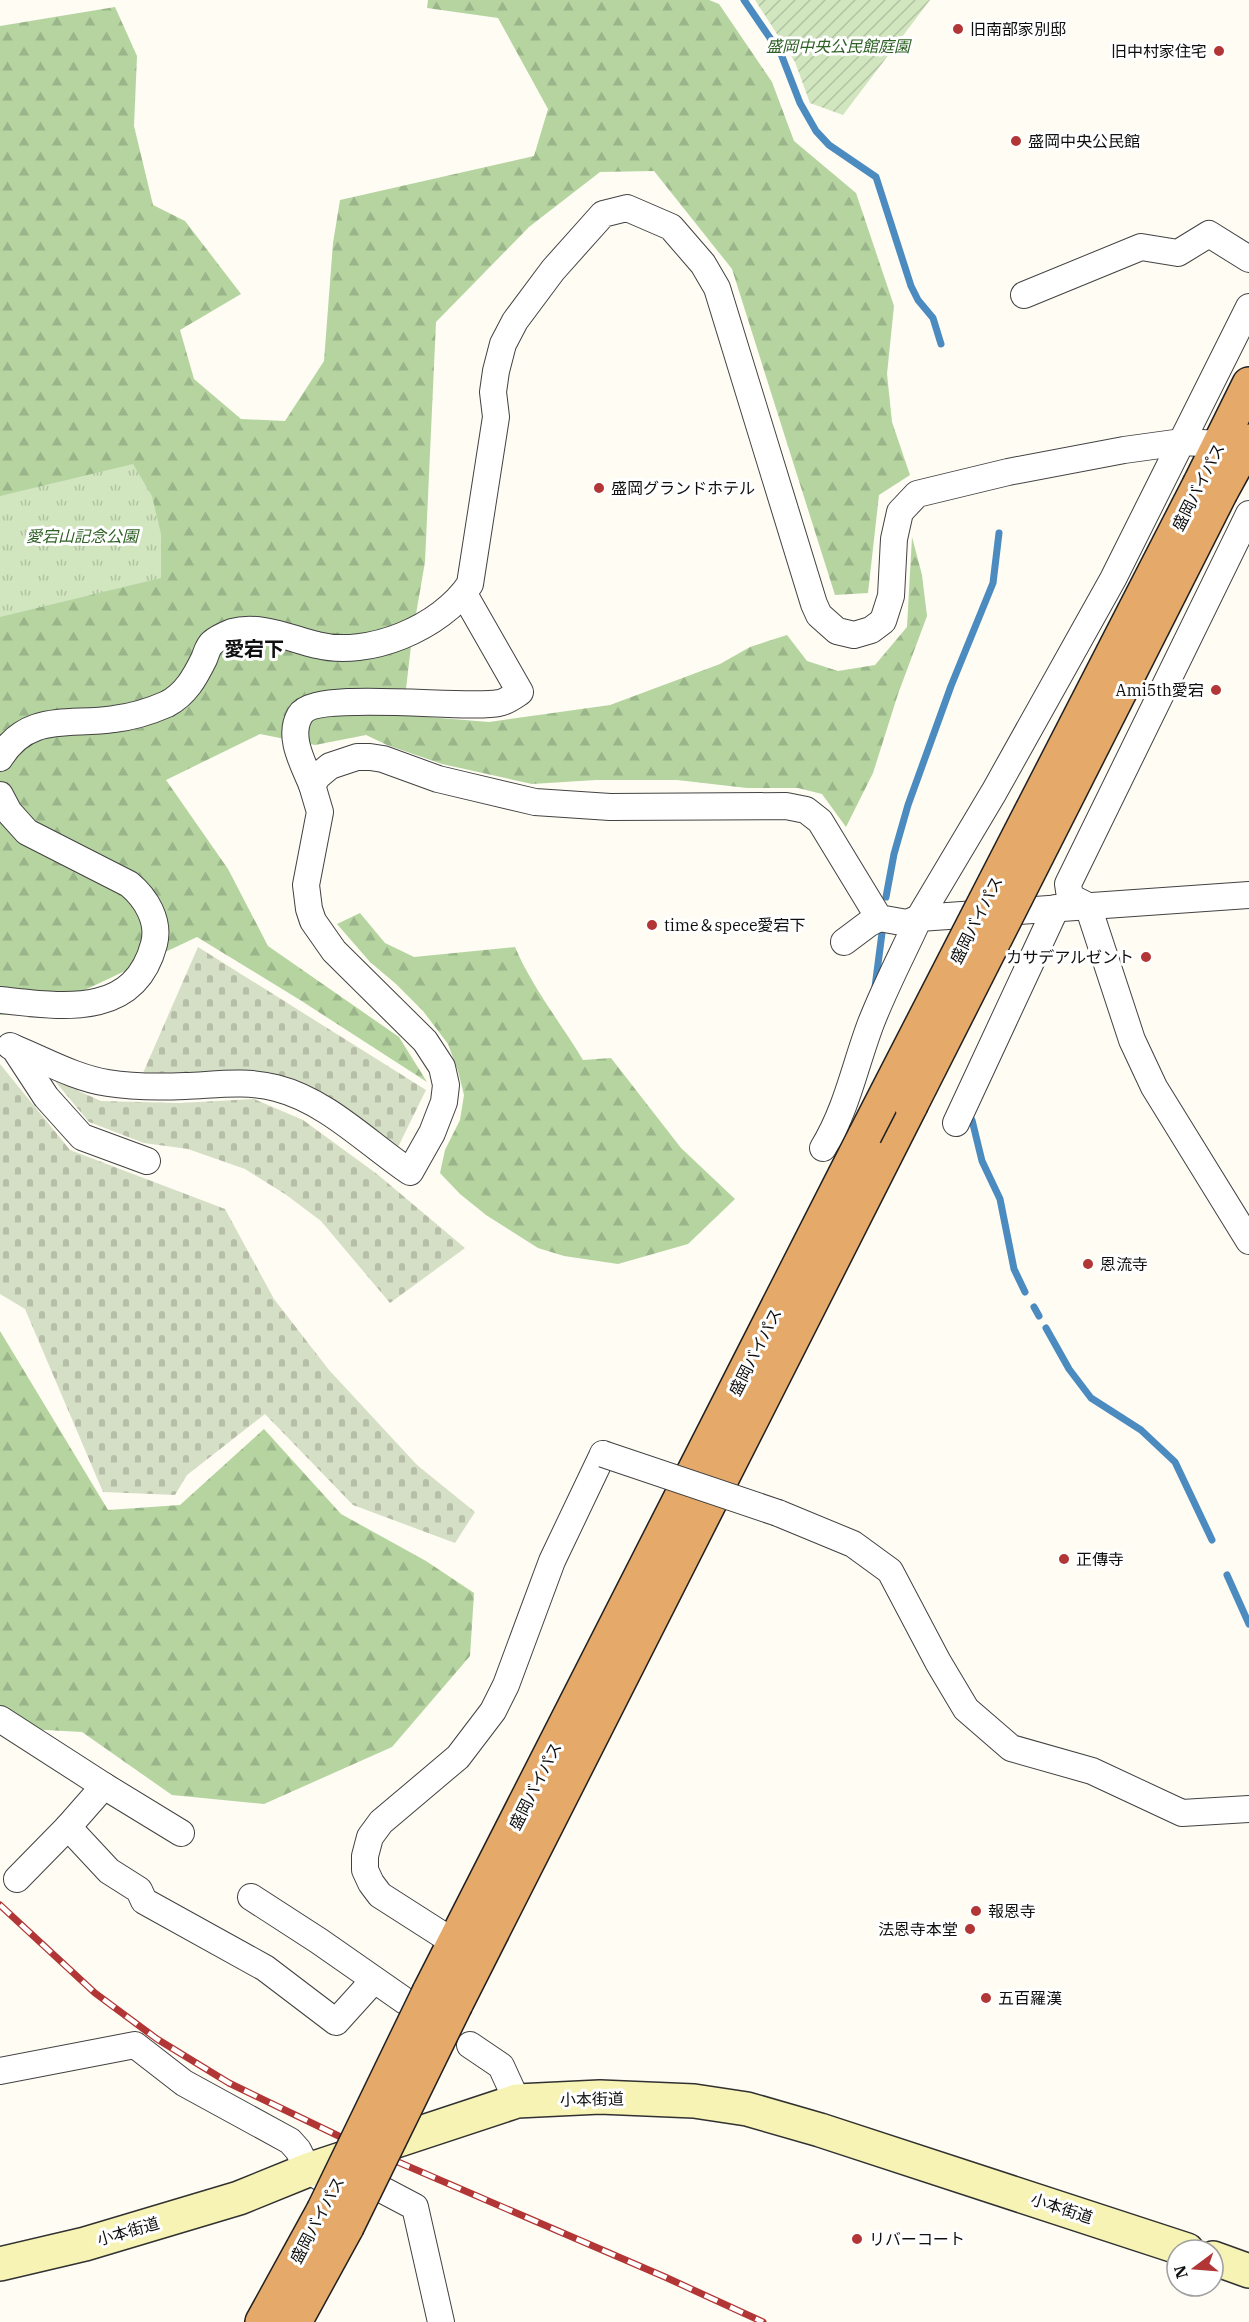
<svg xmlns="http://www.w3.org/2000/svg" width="1249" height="2322" font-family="'IBM Plex Serif','Noto Sans JP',serif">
<defs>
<pattern id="forest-firs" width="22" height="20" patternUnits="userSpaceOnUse" patternTransform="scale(1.5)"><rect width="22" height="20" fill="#b5d4a0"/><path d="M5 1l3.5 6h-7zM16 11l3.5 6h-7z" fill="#9ab589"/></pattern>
<pattern id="cemetery-stones" width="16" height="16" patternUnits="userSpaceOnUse" patternTransform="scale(1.5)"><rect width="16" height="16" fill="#d5dfc5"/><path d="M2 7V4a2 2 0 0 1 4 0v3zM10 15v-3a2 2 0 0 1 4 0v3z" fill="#b6bea8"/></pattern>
<pattern id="park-tufts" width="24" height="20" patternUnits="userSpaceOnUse" patternTransform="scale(1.5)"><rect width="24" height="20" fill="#d1e5bf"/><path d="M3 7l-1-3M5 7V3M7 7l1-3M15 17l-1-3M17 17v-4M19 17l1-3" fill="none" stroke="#b2c3a3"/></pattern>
<pattern id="garden-furrows" width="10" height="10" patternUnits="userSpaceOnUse" patternTransform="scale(1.5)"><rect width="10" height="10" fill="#d1e5bf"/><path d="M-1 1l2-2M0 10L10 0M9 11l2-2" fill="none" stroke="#b2c3a3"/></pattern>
</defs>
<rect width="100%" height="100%" fill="#fefcf3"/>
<g fill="url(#forest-firs)">
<polygon points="428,0 709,0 719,4 772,82 794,141 856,193 894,306 887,374 892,422 910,475 879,495 868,593 835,595 732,269 654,171 600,172 529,227 436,322 425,562 412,637 403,715 489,722 610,705 720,664 750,647 787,635 807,661 838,671 875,665 907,627 912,537 922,575 927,616 898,694 873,773 846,827 822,794 798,788 747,788 677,780 596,780 532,784 442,764 387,745 366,735 315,745 260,734 166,780 228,869 268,946 399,1037 427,1082 300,1000 197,937 36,1013 0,1015 0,26 115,7 137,56 134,126 153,205 185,221 241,294 180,330 194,379 241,419 285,421 324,361 333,243 340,200 534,156 548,109 498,18 427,8"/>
<path d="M 360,913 L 385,943 L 414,957 L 515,947 C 532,987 560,1022 583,1060 L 611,1058 L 681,1148 L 735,1199 L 688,1244 L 618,1264 L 564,1256 L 538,1248 L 486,1215 L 460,1194 L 440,1173 L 445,1150 L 460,1120 L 464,1095 L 458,1071 L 448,1044 L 423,1011 L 396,984 L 370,962 L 337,924 Z"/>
<polygon points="0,1331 108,1510 180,1505 264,1429 341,1514 426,1561 474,1593 470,1656 392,1747 264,1804 172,1795 82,1732 28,1729 0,1711"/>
</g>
<g fill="url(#cemetery-stones)">
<polygon points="198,947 426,1090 397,1149 331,1101 201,1076 143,1073"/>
<polygon points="0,1064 70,1150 225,1209 274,1299 329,1370 417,1465 475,1512 455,1543 353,1505 265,1414 187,1475 175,1495 103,1492 25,1309 0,1294"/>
<polygon points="54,1080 101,1101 180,1103 254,1099 303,1120 377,1174 465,1248 390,1303 321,1221 285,1194 245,1169 188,1149 144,1143 89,1122"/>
</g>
<polygon fill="url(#park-tufts)" points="133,464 152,496 161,534 161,578 0,617 0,496"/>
<polygon fill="url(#garden-furrows)" points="755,0 930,0 843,115 810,103 795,62"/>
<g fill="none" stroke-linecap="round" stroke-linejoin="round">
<g stroke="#4b8bc0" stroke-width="7">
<polyline points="744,0 781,54 800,103 816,131 829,145 876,177 911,286 918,300 933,318 941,344"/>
<polyline points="886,897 894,854 908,805 951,686 993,583 999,533"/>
<polyline points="875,987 882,933"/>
<polyline points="972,1120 982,1161 1000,1199 1014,1269 1025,1292"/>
<polyline points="1034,1307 1039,1316"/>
<polyline points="1046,1328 1069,1369 1091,1398 1141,1430 1175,1462 1212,1540"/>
<polyline points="1227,1575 1249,1624"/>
</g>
<defs>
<g id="street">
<polyline points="1024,295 1141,247 1178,253 1209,234 1249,259"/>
<polyline points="1249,307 1113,579 994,792 919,918 1249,895"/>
<polyline points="1249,514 1068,884 1070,897 1088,906 1132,1040 1154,1087 1249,1241"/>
<path d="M 464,594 L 520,692 C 514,696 506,702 499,703 C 465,710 315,689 300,715 C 287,737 304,765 312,785 L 318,776 L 330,766 L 357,757 L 370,757 L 383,759 L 438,779 L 535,802 L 610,807 L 786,806 L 806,810 L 820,821 L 879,918 L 907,923 L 919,918"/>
<path d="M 0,758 C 28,712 69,726 114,719 C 132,717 151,711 167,704 C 186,694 195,677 204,659 C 206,654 208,646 212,643 C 216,639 227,634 232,632 C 260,624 291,639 317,645 C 368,658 441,628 470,584 L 496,417 L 493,392 L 496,371 L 503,344 L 515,321 L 553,270 L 603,214 L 627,208 L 671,227 L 703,264 L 717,288 L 814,604 L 819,615 L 837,631 L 854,635 L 871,630 L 883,621 L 891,596 L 894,539 L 900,512 L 917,494 L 1008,472 L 1124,450 L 1182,442 L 1220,444 L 1233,451"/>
<path d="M 0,795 L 9,812 L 27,832 L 129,884 C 146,898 160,921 154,944 C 134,1020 60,1006 0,1000"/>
<polyline points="844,942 868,924 879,918"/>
<polyline points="10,1046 14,1048 46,1097 82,1137 147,1161"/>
<path d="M 14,1048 C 44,1060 75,1078 108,1083 C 132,1087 160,1087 185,1086 C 215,1085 246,1080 276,1088 C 327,1101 367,1143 410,1172 L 432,1133 L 444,1102 L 446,1085 L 442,1067 L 425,1041 L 334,951 L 313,921 L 309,909 L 306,885 L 320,812 L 312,785"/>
<polyline points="956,1123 1056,908"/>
<path d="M 823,1148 C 847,1109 855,1065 871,1023 C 885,987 903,953 919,918"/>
<polyline points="778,1513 853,1544 890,1571 938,1662 966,1709 1011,1748 1092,1771 1182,1813 1249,1809"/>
<polyline points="0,1719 104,1786"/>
<polyline points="68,1827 104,1786 181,1833"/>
<polyline points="17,1879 68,1827 109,1871 139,1890 144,1901 265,1968 336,2022 374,1980"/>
<polyline points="251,1897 319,1941 405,2001"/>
<polyline points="455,1943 380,1895 371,1883 365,1870 365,1856 370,1837 381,1822 458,1757 493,1711 506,1685 552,1561 603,1454"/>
<polyline points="470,2045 501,2066 517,2101"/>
<polyline points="0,2071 135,2045 184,2083 290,2141 298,2150 308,2170 331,2184 379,2188 415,2207 441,2322"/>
</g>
<g id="secondary">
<polyline points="1213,2258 1249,2271"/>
<polyline points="0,2264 85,2244 239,2198 308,2170 517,2101 600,2097 694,2101 747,2109 820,2130 1187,2250"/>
</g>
<g id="highway">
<polyline points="1200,483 1249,384"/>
<polyline points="1221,492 1249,441"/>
<polyline points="429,1992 865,1135"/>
<polyline points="456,2004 911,1105"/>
<polyline points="262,2322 323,2211"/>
<polyline points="295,2322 347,2227"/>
</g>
</defs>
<use href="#street" stroke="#424242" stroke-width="28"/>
<use href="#secondary" stroke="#313131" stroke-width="36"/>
<use href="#highway" stroke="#202020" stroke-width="36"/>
<use href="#street" stroke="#fff" stroke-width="26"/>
<use href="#secondary" stroke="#f7f3b4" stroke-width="33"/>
<use href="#highway" stroke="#e5a969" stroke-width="33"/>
<defs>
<polyline id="rail" points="0,1905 95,1993 157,2039 229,2083 347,2140 665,2277 763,2322"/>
</defs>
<use href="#rail" stroke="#b13635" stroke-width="7"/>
<use href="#rail" stroke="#fff" stroke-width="4.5" stroke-dasharray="14" stroke-linecap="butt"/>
<defs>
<polyline id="street-bridge" points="603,1454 778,1513"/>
<g id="highway-bridge">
<polyline points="911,1105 1221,492"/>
<polyline points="865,1135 1200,483"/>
<polyline points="323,2211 429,1992"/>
<polyline points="347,2227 456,2004"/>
</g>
</defs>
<use href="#street-bridge" stroke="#424242" stroke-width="28" stroke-linecap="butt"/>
<use href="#highway-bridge" stroke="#202020" stroke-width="36" stroke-linecap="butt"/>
<use href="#street-bridge" stroke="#fff" stroke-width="26"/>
<use href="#highway-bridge" stroke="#e5a969" stroke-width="33"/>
</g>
<g fill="#b13635" stroke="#fff" stroke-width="2">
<circle cx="958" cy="29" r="6"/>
<circle cx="1219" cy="51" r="6"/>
<circle cx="1016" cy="141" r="6"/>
<circle cx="599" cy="488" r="6"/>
<circle cx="1216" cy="690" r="6"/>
<circle cx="652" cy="925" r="6"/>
<circle cx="1146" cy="957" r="6"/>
<circle cx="1088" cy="1264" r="6"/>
<circle cx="1064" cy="1559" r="6"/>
<circle cx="976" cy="1911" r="6"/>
<circle cx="970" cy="1929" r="6"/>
<circle cx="986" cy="1998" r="6"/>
<circle cx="857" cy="2239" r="6"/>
</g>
<g text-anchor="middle" stroke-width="6" stroke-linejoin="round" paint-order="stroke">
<g font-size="16" fill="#0f0f0f" stroke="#fff" text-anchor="start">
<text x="970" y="35">旧南部家別邸</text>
<text x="1207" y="57" text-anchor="end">旧中村家住宅</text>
<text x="1028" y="147">盛岡中央公民館</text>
<text x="611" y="494">盛岡グランドホテル</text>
<text x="1204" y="696" text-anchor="end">Ami5th愛宕</text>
<text x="664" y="931">time＆spece愛宕下</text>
<text x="1134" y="963" text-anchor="end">カサデアルゼント</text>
<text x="1100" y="1270">恩流寺</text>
<text x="1076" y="1565">正傳寺</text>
<text x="988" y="1917">報恩寺</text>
<text x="958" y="1935" text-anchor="end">法恩寺本堂</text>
<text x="998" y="2004">五百羅漢</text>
<text x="869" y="2245">リバーコート</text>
</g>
<g font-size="16" font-style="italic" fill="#2f6126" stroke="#fff">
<text x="838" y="52">盛岡中央公民館庭園</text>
<text x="82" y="542">愛宕山記念公園</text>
</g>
<g font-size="16" fill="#0f0f0f" stroke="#fff">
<text transform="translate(1198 487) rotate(-63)" y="6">盛岡バイパス</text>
<text transform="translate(976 920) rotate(-63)" y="6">盛岡バイパス</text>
<text transform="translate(755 1352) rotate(-63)" y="6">盛岡バイパス</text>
<text transform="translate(535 1786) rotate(-63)" y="6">盛岡バイパス</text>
<text transform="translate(592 2099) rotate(-1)" y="6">小本街道</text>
<text transform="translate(1062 2208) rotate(18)" y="6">小本街道</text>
<text transform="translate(317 2220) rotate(-62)" y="6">盛岡バイパス</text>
<text transform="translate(128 2231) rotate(-16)" y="6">小本街道</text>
</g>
<g font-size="20" font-weight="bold" fill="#0f0f0f" stroke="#fff">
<text x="254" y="656">愛宕下</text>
</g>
</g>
<g transform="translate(1195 2268) rotate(254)"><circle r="28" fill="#ffffff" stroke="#9f9f9f" stroke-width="1.5"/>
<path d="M0-4.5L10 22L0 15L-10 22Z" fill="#b13635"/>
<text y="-9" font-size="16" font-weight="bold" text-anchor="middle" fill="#0f0f0f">N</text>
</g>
</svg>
